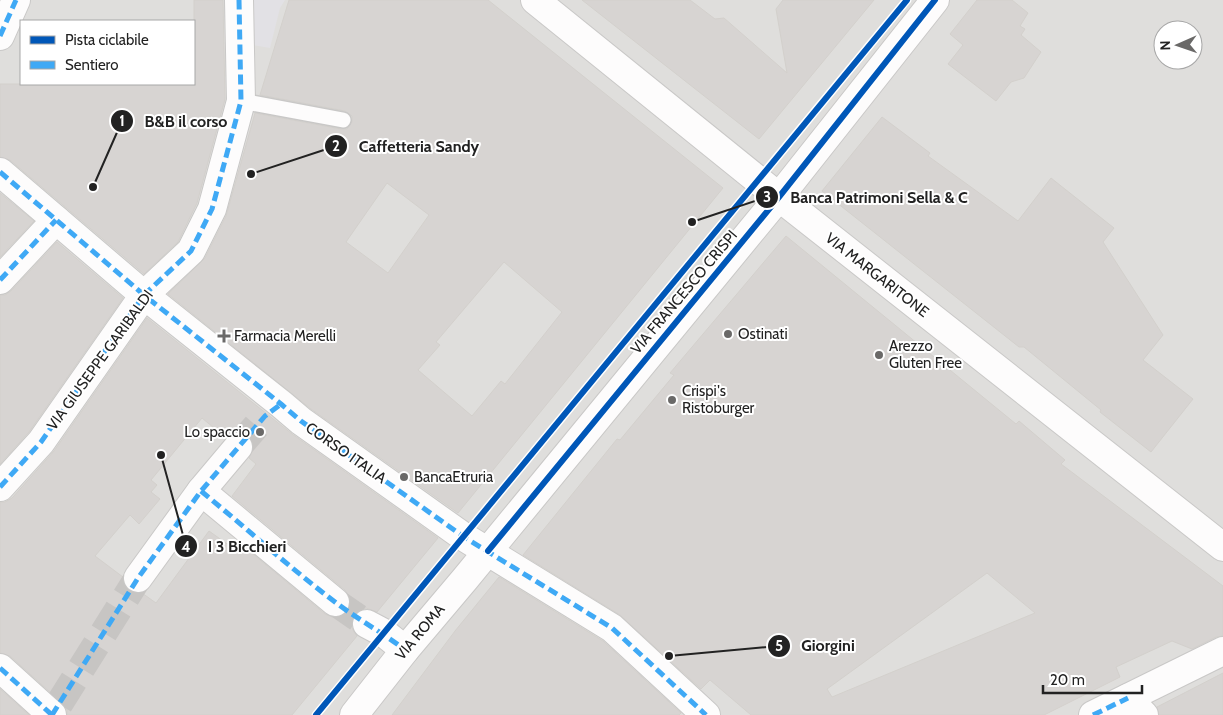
<svg xmlns="http://www.w3.org/2000/svg" width="1223" height="715" font-family="Cabin,sans-serif">
<rect width="100%" height="100%" fill="#f0eeeb"/>
<path fill="#dfdedc" fill-rule="evenodd" d="M 0,0 L 1223,0 L 1223,715 L 0,715 ZM 21,21 L 194,21 L 194,84 L 21,84 ZM 1163,30 L 1193,30 L 1193,60 L 1163,60 Z"/>
<polygon fill="#e2e1e5" points="233,0 285,0 280,8 270,48 241,43"/>
<g fill="#d7d4d2" stroke="#d3d0cc" fill-rule="evenodd">
<polygon points="194,0 223,0 225,99 197,203 178,242 144,274 10,160 0,157 0,84 194,84"/>
<path d="M 289,0 L 488,0 L 723,188 L 458,513 L 311,409 L 168,294 L 205,258 L 226,216 L 255,113 L 341,129 L 347,129 L 352,122 L 352,116 L 345,111 L 260,95 ZM 387,183 L 429,215 L 388,273 L 346,242 ZM 504,262 L 562,312 L 505,384 L 501,381 L 472,416 L 418,370 L 440,345 L 436,342 Z"/>
<polygon points="582,0 690,0 715,19 724,18 787,73 776,9 783,0 874,0 759,139"/>
<polygon points="977,0 1012,0 1028,13 1020,26 1025,29 1021,35 1041,52 1024,78 1011,82 996,101 948,64 963,45 950,34"/>
<polygon points="882,117 930,153 928,156 1018,221 1051,178 1114,228 1103,242 1163,335 1143,360 1193,399 1151,452 1100,412 1101,410 1024,347 1019,347 822,191"/>
<polygon points="0,193 34,221 0,257"/>
<path d="M 786,236 L 1016,424 L 1019,421 L 1065,460 L 1061,464 L 1223,586 L 1223,636 L 1216,637 L 1192,649 L 1172,641 L 1116,667 L 1120,677 L 1044,715 L 751,715 L 710,680 L 701,689 L 620,615 L 523,555 L 617,439 L 620,440 L 674,375 L 670,373 ZM 987,573 L 1035,613 L 832,697 L 827,689 Z"/>
<polygon points="57,242 123,298 29,432 0,464 0,295 5,295 11,291"/>
<path d="M 147,318 L 292,434 L 438,538 L 377,612 L 366,608 L 359,611 L 353,616 L 351,625 L 354,632 L 357,636 L 292,715 L 67,715 L 67,710 L 62,703 L 10,656 L 0,653 L 0,502 L 5,502 L 12,498 L 54,451 ZM 202,418 L 226,438 L 233,432 L 241,432 L 248,435 L 253,442 L 253,449 L 249,458 L 256,464 L 232,496 L 345,590 L 349,596 L 350,604 L 347,612 L 340,617 L 332,617 L 325,614 L 236,540 L 237,551 L 209,531 L 156,603 L 142,593 L 136,593 L 128,590 L 124,585 L 123,577 L 95,556 L 130,515 L 139,524 L 160,499 L 151,492 L 157,485 L 151,480 Z"/>
<polygon points="499,577 603,641 681,713 679,715 392,715 455,631"/>
<polygon points="1223,673 1223,715 1159,715 1157,707"/>
<polygon points="0,689 29,715 0,715"/>
</g>
<g fill="none" stroke-linecap="round" stroke-linejoin="round">
<g stroke="#c7c5c3" stroke-width="28" stroke-dasharray="28 14" stroke-linecap="butt">
<polyline points="238,447 265,416"/>
<polyline points="335,602 367,624"/>
<polyline points="59,704 138,578"/>
</g>
<defs>
<polyline id="lane" points="241,101 343,120"/>
<g id="street">
<polyline points="535,0 779,197 1223,547"/>
<polyline points="0,36 16,0"/>
<polyline points="0,172 144,295 281,404 301,421 464,537 612,628 706,715"/>
<polyline points="0,280 56,220"/>
<polyline points="0,487 41,442 144,295 191,251 212,209 241,101 239,0"/>
<polyline points="201,491 335,602"/>
<polyline points="138,578 201,491 238,447"/>
<polyline points="367,624 384,633 405,650"/>
<polyline points="0,668 52,715"/>
<polyline points="1128,698 1144,715"/>
<polyline points="354,715 405,650 465,579 779,197 935,0"/>
<polyline points="1093,715 1223,651"/>
</g>
</defs>
<use href="#lane" stroke="#c9c8c7" stroke-width="18"/>
<use href="#street" stroke="#c9c8c7" stroke-width="30"/>
<use href="#lane" stroke="#fdfcfc" stroke-width="15"/>
<use href="#street" stroke="#fdfcfc" stroke-width="28"/>
<g stroke="#3fa9f5" stroke-width="5" stroke-dasharray="10 5" stroke-linecap="butt">
<polyline points="0,36 16,0"/>
<polyline points="0,172 144,295 281,404 301,421 464,537 612,628 706,715"/>
<polyline points="0,280 56,220"/>
<polyline points="0,487 41,442 144,295 191,251 212,209 241,101 239,0"/>
<path d="M 201,491 C 246,528 289,567 335,602 C 357,619 382,632 405,650"/>
<polyline points="0,668 52,715"/>
<polyline points="52,715 138,578 201,491 265,416 281,404"/>
<polyline points="1093,715 1128,698"/>
</g>
<defs>
<g id="cycleway">
<polyline points="488,551 779,197 935,0"/>
<polyline points="316,715 907,0"/>
</g>
</defs>
<use href="#cycleway" stroke="#fff" stroke-width="9"/>
<use href="#cycleway" stroke="#0057b8" stroke-width="6"/>
</g>
<g fill="#6a6968" stroke="#fff" stroke-width="2">
<circle cx="728" cy="334" r="5"/>
<path d="M221.5 328.5h5v5h5v5h-5v5h-5v-5h-5v-5h5z"/>
<circle cx="879" cy="355" r="5"/>
<circle cx="672" cy="400" r="5"/>
<circle cx="260" cy="432" r="5"/>
<circle cx="404" cy="477" r="5"/>
</g>
<g text-anchor="middle" stroke-width="4" stroke-linejoin="round" paint-order="stroke">
<g font-size="15" fill="#222" stroke="#fff">
<text transform="translate(877 275) rotate(38)" y="5">VIA MARGARITONE</text>
<text transform="translate(684 292) rotate(-50)" y="5">VIA FRANCESCO CRISPI</text>
<text transform="translate(100 360) rotate(-54)" y="5">VIA GIUSEPPE GARIBALDI</text>
<text transform="translate(346 453) rotate(35)" y="5">CORSO ITALIA</text>
<text transform="translate(420 632) rotate(-50)" y="5">VIA ROMA</text>
</g>
<g font-size="15" fill="#222" stroke="#fff" text-anchor="start">
<text x="738" y="339">Ostinati</text>
<text x="234" y="341">Farmacia Merelli</text>
<text x="889" y="351">Arezzo<tspan x="889" dy="17">Gluten Free</tspan></text>
<text x="682" y="396">Crispi's<tspan x="682" dy="17">Ristoburger</tspan></text>
<text x="250" y="437" text-anchor="end">Lo spaccio</text>
<text x="414" y="482">BancaEtruria</text>
</g>
</g>
<path fill="none" stroke="#222" stroke-width="2" d="M93 187L122 121M251 174L336 146M692 222L767 197M161 455L186 546M669 656L779 646"/>
<g fill="#222" stroke="#fff" stroke-width="2">
<circle cx="93" cy="187" r="5"/>
<circle cx="251" cy="174" r="5"/>
<circle cx="692" cy="222" r="5"/>
<circle cx="161" cy="455" r="5"/>
<circle cx="669" cy="656" r="5"/>
<circle cx="122" cy="121" r="12"/>
<circle cx="336" cy="146" r="12"/>
<circle cx="767" cy="197" r="12"/>
<circle cx="186" cy="546" r="12"/>
<circle cx="779" cy="646" r="12"/>
</g>
<g font-size="15" text-anchor="middle" font-weight="bold" fill="#fff">
<text x="122" y="126">1</text>
<text x="336" y="151">2</text>
<text x="767" y="202">3</text>
<text x="186" y="552">4</text>
<text x="779" y="651">5</text>
</g>
<g font-size="16" text-anchor="middle" font-weight="bold" fill="#222" stroke="#fff" stroke-width="4" stroke-linejoin="round" paint-order="stroke">
<text x="186" y="127">B&amp;B il corso</text>
<text x="419" y="152">Caffetteria Sandy</text>
<text x="879" y="203">Banca Patrimoni Sella &amp; C</text>
<text x="247" y="552">I 3 Bicchieri</text>
<text x="828" y="651">Giorgini</text>
</g>
<rect x="20" y="20" width="175" height="65" fill="#ffffff" stroke="#a7a7a7"/>
<rect x="30" y="36" width="25" height="8" fill="#0057b8" stroke="#a7a7a7"/>
<text x="65" y="45" font-size="15" fill="#222222">Pista ciclabile</text>
<rect x="30" y="61" width="25" height="8" fill="#3fa9f5" stroke="#a7a7a7"/>
<text x="65" y="70" font-size="15" fill="#222222">Sentiero</text>
<g transform="translate(1178 45) rotate(268)"><circle r="24" fill="#ffffff" stroke="#a7a7a7"/>
<path d="M0-4L9 19L0 12L-9 19Z" fill="#6a6968"/>
<text y="-8" font-size="14" font-weight="bold" text-anchor="middle" fill="#222222">N</text>
</g>
<path d="M1043 685v8h99v-8" fill="none" stroke="#222222" stroke-width="2.5"/>
<text x="1050" y="685" font-size="15" fill="#222222" stroke="#ffffff" stroke-width="4" paint-order="stroke">20 m</text>
</svg>
